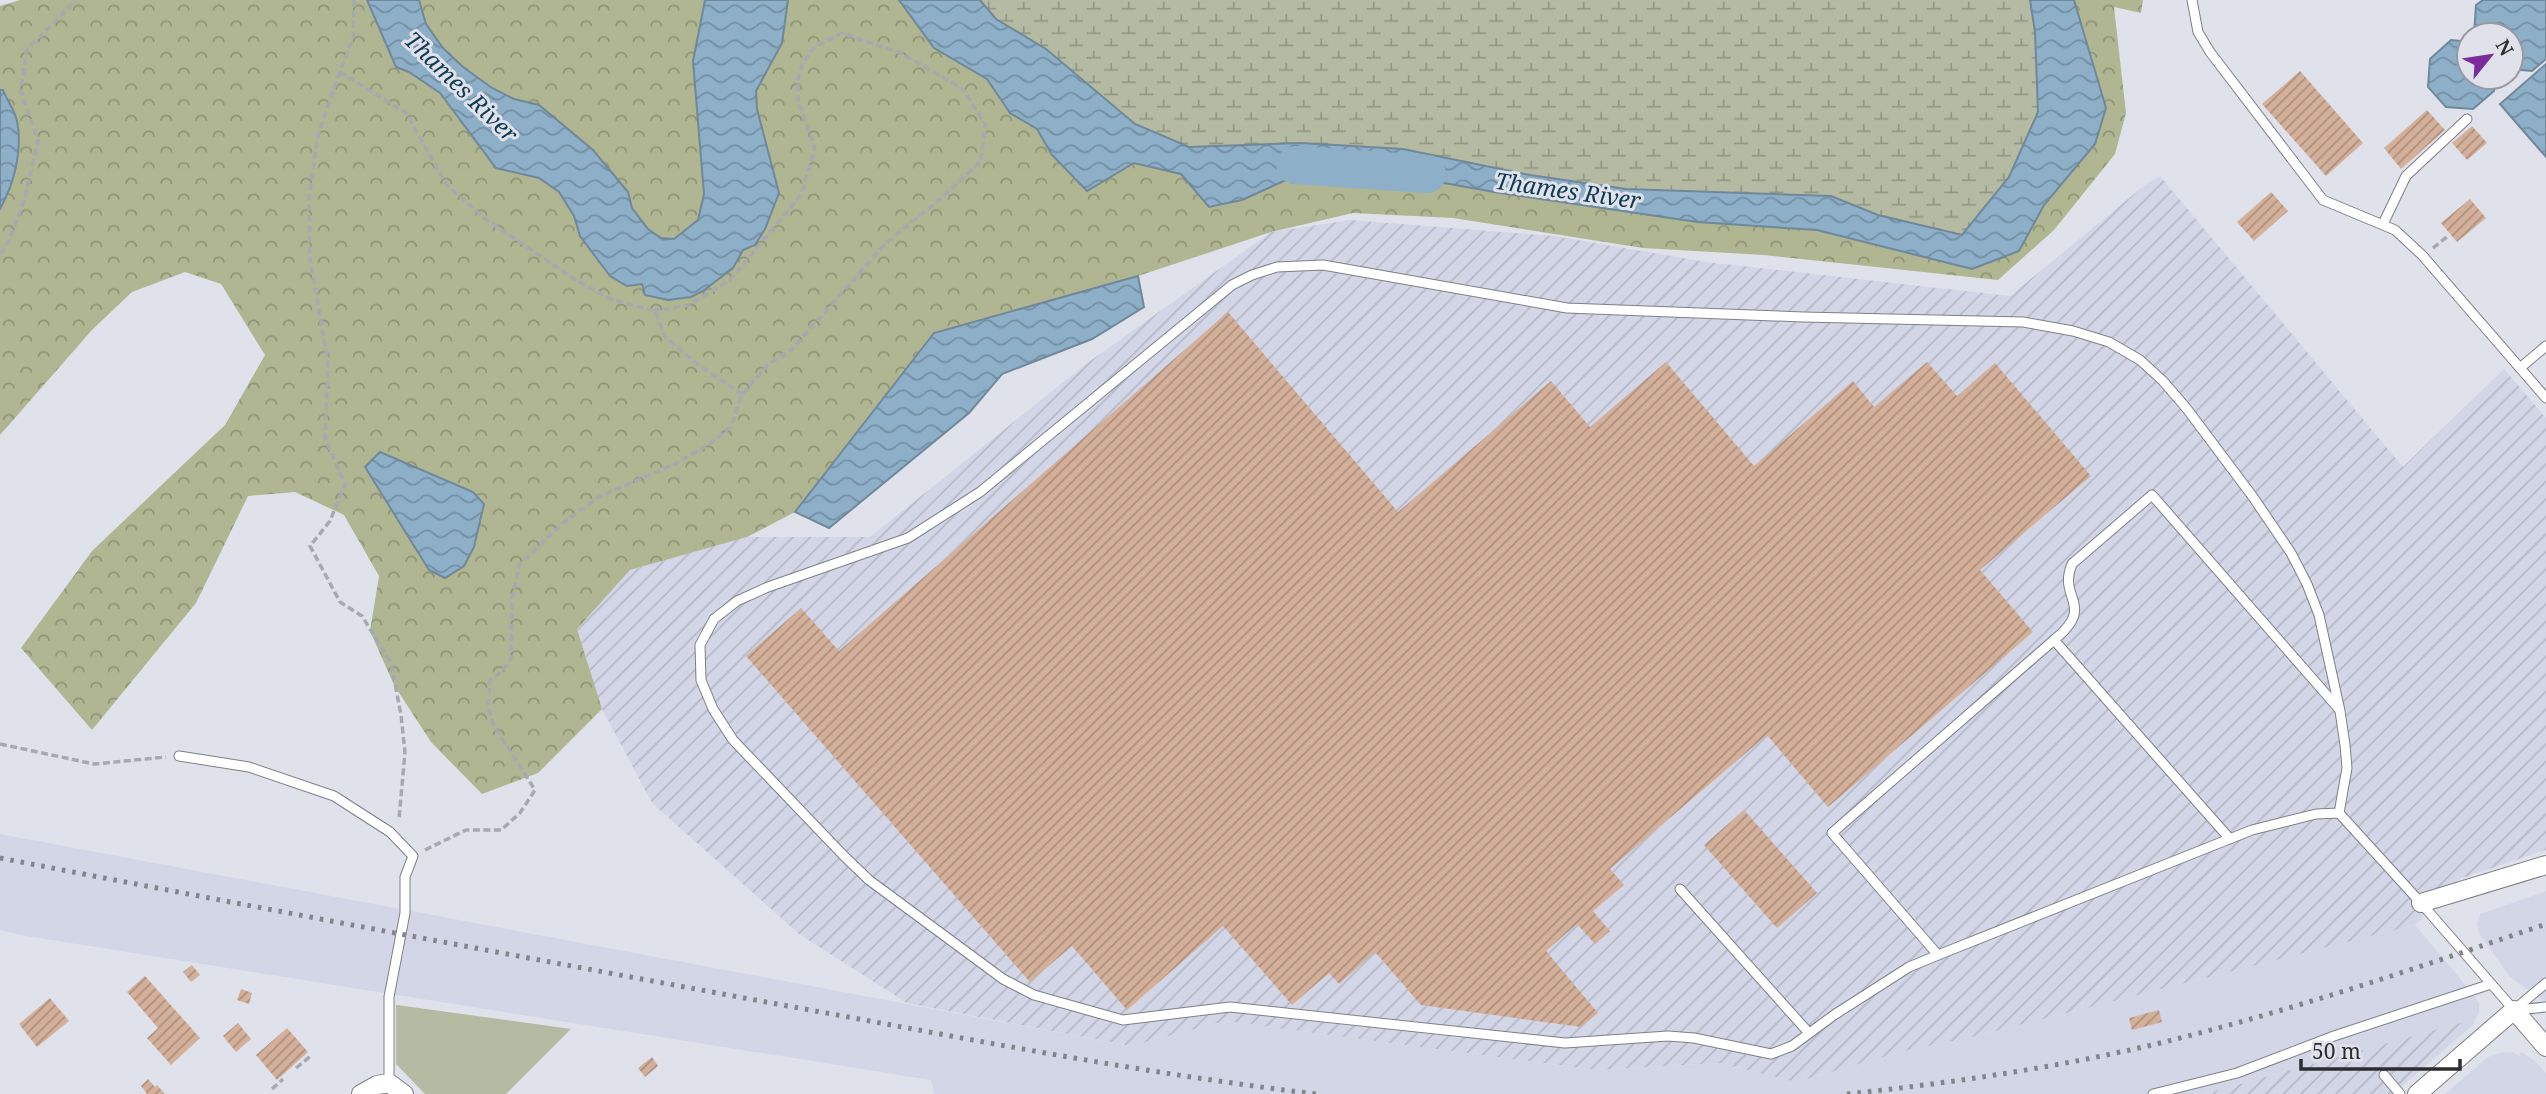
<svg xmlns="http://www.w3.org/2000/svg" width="2546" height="1094" font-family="'Noto Serif',serif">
<defs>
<pattern id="industrial-furrows" width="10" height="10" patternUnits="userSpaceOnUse" patternTransform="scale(1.75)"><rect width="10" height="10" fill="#d3d6e6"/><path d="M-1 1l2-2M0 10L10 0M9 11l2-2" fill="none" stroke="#b5b8c6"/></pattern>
<pattern id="forest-crowns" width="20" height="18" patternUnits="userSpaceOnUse" patternTransform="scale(1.75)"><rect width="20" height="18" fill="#afb691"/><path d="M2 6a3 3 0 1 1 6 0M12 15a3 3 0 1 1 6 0" fill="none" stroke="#8f9477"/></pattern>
<pattern id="wetland-marsh" width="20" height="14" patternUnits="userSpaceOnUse" patternTransform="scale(1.75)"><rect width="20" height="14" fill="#b5bba2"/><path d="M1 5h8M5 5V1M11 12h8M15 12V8" fill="none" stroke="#939884"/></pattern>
<pattern id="water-waves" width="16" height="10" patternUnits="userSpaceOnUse" patternTransform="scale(1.75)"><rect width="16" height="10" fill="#8dafc8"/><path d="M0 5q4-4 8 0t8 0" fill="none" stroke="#738fa3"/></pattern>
<pattern id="building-hatch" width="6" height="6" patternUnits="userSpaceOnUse" patternTransform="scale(1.75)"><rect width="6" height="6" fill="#d4b09a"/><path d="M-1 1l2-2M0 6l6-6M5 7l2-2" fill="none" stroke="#ac907e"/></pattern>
</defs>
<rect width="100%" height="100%" fill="#e0e2eb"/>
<g fill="#d3d6e6">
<polygon points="0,834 1131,1046 1225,1021 1597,1070 1719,1063 1796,1082 1904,1051 1972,1037 2415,925 2473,994 2479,1003 2479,1012 2476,1019 2204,1094 934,1094 931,1080 26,936 0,930"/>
<polygon points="2546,891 2546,1003 2509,976 2479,933 2477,924 2480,914"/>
<polygon points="2513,1052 2519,1056 2521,1052 2535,1061 2546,1073 2546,1094 2445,1094 2488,1057 2499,1053"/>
</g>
<g fill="url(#industrial-furrows)">
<polygon points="2160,176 2403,467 2504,369 2546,418 2546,850 2462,878 2415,925 1972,1037 1904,1051 1796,1082 1719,1063 1597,1070 1225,1021 1131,1046 907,1003 799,934 652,803 602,709 577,629 630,570 747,537 870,537 1086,364 1271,232 1350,220 1554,236 1706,262 2010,296 2145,185"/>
<polygon points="2475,1019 2474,1024 2393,1094 2204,1094"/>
</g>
<g fill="url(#forest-crowns)">
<path d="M 20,0 L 367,0 L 396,67 L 409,72 L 440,93 L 496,168 L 539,178 L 559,192 L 574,216 L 580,236 L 610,276 L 643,284 L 703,291 L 733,267 L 743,250 L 755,245 L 765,229 L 779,193 L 757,109 L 756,91 L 782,43 L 788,0 L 899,0 L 934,48 L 987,79 L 1010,113 L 1037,129 L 1052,155 L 1087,190 L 1134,163 L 1181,174 L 1242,200 L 1288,179 L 1355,167 L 1500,193 L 1697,222 L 1817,230 L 1972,269 L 2019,251 L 2044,205 L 2095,144 L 2106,108 L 2074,0 L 2143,0 L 2141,13 L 2114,7 L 2126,113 L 2115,154 L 2054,230 L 1998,280 L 1764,255 L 1643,248 L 1453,218 L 1353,213 L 1271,232 L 1138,276 L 934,333 L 795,512 L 747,537 L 630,570 L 577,629 L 602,709 L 538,773 L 482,794 L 431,742 L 394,685 L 370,631 L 379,576 L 344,515 L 295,492 L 248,496 L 196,603 L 92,730 L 21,648 L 92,551 L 225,425 L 265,355 L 221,284 L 185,272 L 132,292 L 92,330 L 0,435 L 0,209 C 14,184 23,150 17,121 C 15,111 7,100 3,90 L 0,90 L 0,6 Z"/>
<polygon points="419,0 705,0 693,61 704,194 698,220 674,239 661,238 648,229 632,208 628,192 593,150 539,105 514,99 492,88 463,67 443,48 425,24"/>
</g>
<polygon fill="url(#wetland-marsh)" points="980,0 2030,0 2035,32 2038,112 2009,177 1962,235 1878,215 1831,196 1626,189 1301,143 1189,147 1135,124 1046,49 996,19"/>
<polygon fill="#b5bba2" points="396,1005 397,1005 571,1029 506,1094 425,1094 396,1064"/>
<g fill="url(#water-waves)" stroke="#70889a" stroke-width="2">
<polygon points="367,0 419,0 426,24 443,48 463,67 492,88 514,99 539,105 593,150 628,192 632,208 648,229 661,238 674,239 698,220 704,194 693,61 705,0 788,0 782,43 756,91 757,109 779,193 765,229 755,245 743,250 733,268 703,291 691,297 668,300 645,295 642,284 627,286 610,276 580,236 574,216 559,192 539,178 496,168 440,93 409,72 396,67"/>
<polygon points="899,0 980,0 996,19 1046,49 1135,124 1189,147 1301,143 1403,149 1530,175 1626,189 1831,196 1878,215 1962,235 2009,177 2038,112 2035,32 2030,0 2074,0 2106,108 2095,144 2044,205 2019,251 1972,269 1817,230 1697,222 1500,193 1355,167 1288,179 1242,200 1209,207 1181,174 1134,163 1087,191 1052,155 1037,129 1010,113 987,79 934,48"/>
<polygon points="2483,0 2546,0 2546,59 2532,71 2511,69 2511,35 2474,35 2476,5"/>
<polygon points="2451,40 2469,42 2469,77 2496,77 2494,91 2473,109 2446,107 2428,87 2430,59"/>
<polygon points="2546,64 2546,157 2500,104"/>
<path d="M 0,90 L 3,90 C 7,100 15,111 17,121 C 23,150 14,184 0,209 Z"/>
<polygon points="1138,276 1144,307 1092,339 1002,374 969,413 829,528 795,512 934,333"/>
<polygon points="380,452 473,492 484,504 474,547 464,566 445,578 429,570 365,467"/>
</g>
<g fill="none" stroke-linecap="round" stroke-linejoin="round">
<polyline stroke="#8dafc8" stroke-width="38" points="1295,165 1427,174"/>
</g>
<g fill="url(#building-hatch)">
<polygon points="2300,71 2363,143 2326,176 2262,104"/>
<polygon points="2427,110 2445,130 2401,169 2384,148"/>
<polygon points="2472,126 2487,143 2467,160 2452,143"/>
<polygon points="2271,192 2288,211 2254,241 2237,222"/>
<polygon points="2470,199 2486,218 2457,242 2441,223"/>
<polygon points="1228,312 1398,512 1551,381 1590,427 1666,362 1754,466 1853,381 1874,407 1927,362 1957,396 1995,363 2091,476 1980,570 2033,632 1828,807 1767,735 1610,869 1624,885 1593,911 1610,931 1595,944 1577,924 1546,951 1598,1013 1581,1027 1421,1005 1375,952 1339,984 1329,973 1292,1005 1223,926 1127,1010 1072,946 1030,982 746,656 801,608 839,651"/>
<polygon points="1744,810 1817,893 1777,928 1704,845"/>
<polygon points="192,965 200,975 191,982 183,972"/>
<polygon points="145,976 200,1038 171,1065 147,1038 158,1028 127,992"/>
<polygon points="241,989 252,993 249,1004 237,1000"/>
<polygon points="50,998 69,1021 37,1047 19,1024"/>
<polygon points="2159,1010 2162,1022 2132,1030 2129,1018"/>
<polygon points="238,1023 251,1039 236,1052 223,1036"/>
<polygon points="287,1028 308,1052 277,1080 256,1055"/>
<polygon points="652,1057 658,1066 645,1077 638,1068"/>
<polygon points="148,1079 155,1087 157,1085 165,1094 147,1094 141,1086"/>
</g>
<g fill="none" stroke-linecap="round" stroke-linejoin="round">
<defs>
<g id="service">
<polyline points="2192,0 2198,32 2210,52 2323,200 2395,230 2422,255 2546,398"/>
<polyline points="2383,224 2406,176 2467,119"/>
<polyline points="2520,368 2546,346"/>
<path d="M 2054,640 C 2097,605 2057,599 2072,564 L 2152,495 L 2339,709"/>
<polyline points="179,756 249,767 334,796 390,832 413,856 405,877 405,913 389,997 389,1083"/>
<polyline points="2339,813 2347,768 2345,745 2340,711 2319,615 2307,584 2291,553 2253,497 2187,409 2163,381 2140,360 2109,342 2073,331 2023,322 1803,317 1567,308 1323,265 1277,267 1252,275 1232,285 980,492 908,538 768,587 737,601 714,619 700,645 701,680 713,709 733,740 844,856 869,880 1003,979 1034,995 1123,1020 1230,1007 1565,1043 1668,1036 1694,1038 1771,1054 1792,1046 1834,1015 1909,967 1938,955 2252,830 2316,814 2339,813 2421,903 2514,1010"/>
<polyline points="1680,889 1809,1033"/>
<polyline points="1938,955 1832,833 2054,640 2230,839"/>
<polyline points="2514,1010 2546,983"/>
<polyline points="2516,1010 2546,1007"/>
<polyline points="2384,1075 2400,1094"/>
<polyline points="2153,1094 2237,1073 2334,1036 2491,984"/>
</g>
<g id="minor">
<polyline points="2421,903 2546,865"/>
<polyline points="361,1094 377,1085 389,1083 404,1094"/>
<polyline points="2417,1094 2514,1010 2546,1047"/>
</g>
</defs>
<use href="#service" stroke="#7e7f87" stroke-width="11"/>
<use href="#minor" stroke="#7e7f87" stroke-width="20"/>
<g stroke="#a7a9b0" stroke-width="3.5" stroke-dasharray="7 3.5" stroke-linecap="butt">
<polyline points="354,0 353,37 340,72 406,113 446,184 484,218 576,280 613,300 655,311 665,337 700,366 742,394"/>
<polyline points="340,72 318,135 309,198 310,259 328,362 325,438 345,484 330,521 310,546 340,602 362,616 391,663 401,715 405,752 399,819"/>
<polyline points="2433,248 2448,236"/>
<polyline points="0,254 7,245 24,202 38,141 21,91 26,51 76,0"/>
<polyline points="0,744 94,764 166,757"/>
<polyline points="425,850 466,830 501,830 520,813 535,790 494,726 488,708 490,680 500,673 511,659 512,598 520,564 563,523 600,496 673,465 707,446 731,427 742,394 769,364 792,349 886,243 945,195 981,161 985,124 963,89 901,53 842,33 813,48 802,65 798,80 798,99 815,149 801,195 730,280 689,305 655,311"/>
<polyline points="296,1068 312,1055"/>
<polyline points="272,1089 283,1079"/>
</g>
<use href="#service" stroke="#fff" stroke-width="9"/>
<use href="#minor" stroke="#fff" stroke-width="18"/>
<g stroke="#83848a" stroke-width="5" stroke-dasharray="3.5 7" stroke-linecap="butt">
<path d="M 0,858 C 255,907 511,955 766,1002 C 949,1035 1132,1072 1316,1094"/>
<path d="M 1847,1094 C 1951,1083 2054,1068 2156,1044 C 2288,1012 2417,968 2546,924"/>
</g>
</g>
<g text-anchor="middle" stroke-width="6" stroke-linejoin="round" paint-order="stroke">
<g font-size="23" font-style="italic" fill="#0f3a54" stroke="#e0e2eb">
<text transform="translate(461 87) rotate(44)" y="8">Thames River</text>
<text transform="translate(1568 191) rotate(8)" y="8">Thames River</text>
</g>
</g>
<g transform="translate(2490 56) rotate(60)"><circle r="33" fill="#e0e2eb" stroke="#989aa0" stroke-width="2"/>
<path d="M0-5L12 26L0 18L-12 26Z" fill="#7b2b9c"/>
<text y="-10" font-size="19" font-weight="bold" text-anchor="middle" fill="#2c2d30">N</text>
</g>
<path d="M2301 1059v10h159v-10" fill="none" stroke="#2c2d30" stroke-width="3.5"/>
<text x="2312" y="1059" font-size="21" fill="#2c2d30" stroke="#e0e2eb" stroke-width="5" paint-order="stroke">50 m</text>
</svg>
